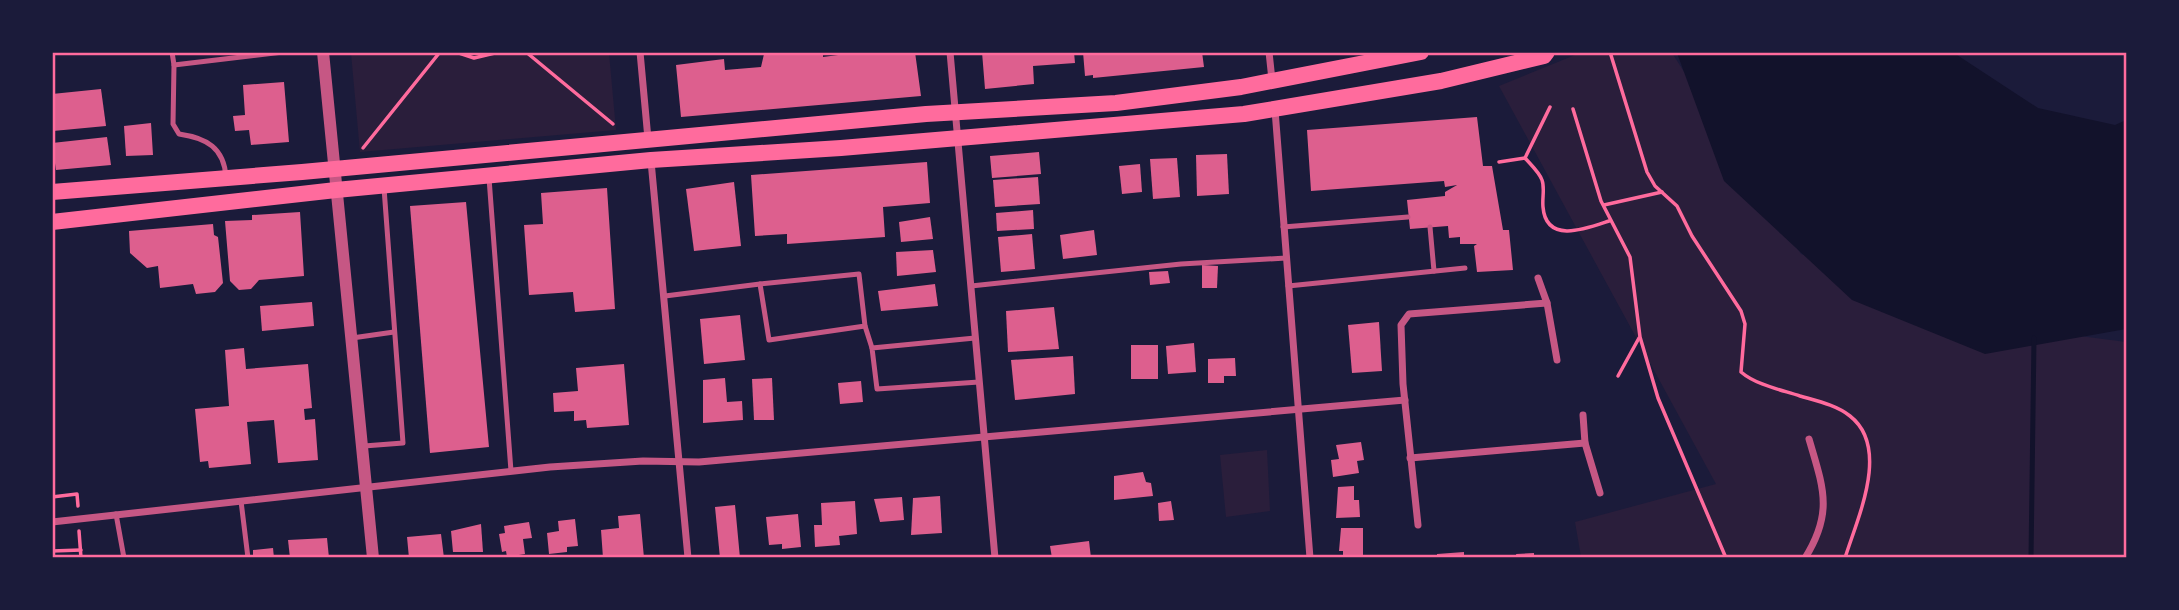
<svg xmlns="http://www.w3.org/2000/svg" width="2179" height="610" font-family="'Open Sans',sans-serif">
<rect width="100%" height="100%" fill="#1b1b3a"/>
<g fill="#2a1e3b">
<polygon points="351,53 609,53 616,130 360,152"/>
<polygon points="1580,53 1672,53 1801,254 2026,329 2126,342 2126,557 1581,557 1575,522 1716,484 1499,86"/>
<polygon points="1267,450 1270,511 1226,517 1220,455"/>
</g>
<polygon fill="#12122b" points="1677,53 1954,53 2038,108 2115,125 2126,120 2126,329 1985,354 1852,300 1724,181"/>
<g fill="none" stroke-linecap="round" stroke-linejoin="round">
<polyline stroke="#12122b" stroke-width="5" points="2031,558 2034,338"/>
</g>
<g fill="#dd5f8e">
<polygon points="777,52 823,52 823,57 861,52 915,52 921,96 681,117 676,65 724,59 725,70 761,67 764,54"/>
<polygon points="982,52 1074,52 1075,63 1033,66 1034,84 985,89"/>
<polygon points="1083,52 1202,52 1204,67 1093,78 1093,75 1085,76"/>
<polygon points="284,82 289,142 251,145 249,130 235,131 233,116 245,115 243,85"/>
<polygon points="101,89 106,126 53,131 52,94"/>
<polygon points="1477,117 1483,166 1492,166 1503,230 1509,230 1513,270 1477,272 1474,246 1477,244 1460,244 1460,237 1449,238 1448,226 1410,229 1407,200 1445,196 1445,192 1457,185 1445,187 1444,181 1311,191 1307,130"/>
<polygon points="151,123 153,155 126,156 124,126"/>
<polygon points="107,137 111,165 56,170 52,143"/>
<polygon points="1039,152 1041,174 992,178 990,156"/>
<polygon points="1227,154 1229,194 1197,196 1196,155"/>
<polygon points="1177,158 1180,197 1153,199 1150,159"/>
<polygon points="927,162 930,203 883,207 885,237 787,244 787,234 755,236 751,175"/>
<polygon points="1140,164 1142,192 1122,194 1119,166"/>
<polygon points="1038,177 1040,204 995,207 993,180"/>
<polygon points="734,182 741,246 694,251 686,189"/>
<polygon points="607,188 615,309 575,312 573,292 529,295 524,225 543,224 541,193"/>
<polygon points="466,202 489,447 430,453 410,206"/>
<polygon points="1033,210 1034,229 997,231 996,213"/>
<polygon points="300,212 304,276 259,280 251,289 239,290 230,281 225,221 252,220 252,215"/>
<polygon points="930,217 933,239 901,242 899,222"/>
<polygon points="213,224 214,235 218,237 223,283 215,292 196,294 193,284 160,288 158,266 147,268 130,253 129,231"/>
<polygon points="1094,230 1097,255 1063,259 1060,235"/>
<polygon points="1032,234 1035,269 1001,272 998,237"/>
<polygon points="933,250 936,272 897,276 896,252"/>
<polygon points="1202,265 1218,266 1217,288 1202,288"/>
<polygon points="1168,271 1170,283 1150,285 1149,272"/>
<polygon points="935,284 938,306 881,311 878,291"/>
<polygon points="312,302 314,326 262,331 260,306"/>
<polygon points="1054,307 1059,349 1008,352 1006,311"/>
<polygon points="740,315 745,360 704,364 700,319"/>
<polygon points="1379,322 1382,371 1352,373 1348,325"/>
<polygon points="1194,343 1196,372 1168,374 1166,346"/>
<rect x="1131" y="345" width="27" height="34"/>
<polygon points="244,348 246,369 308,364 312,408 304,409 305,420 315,419 318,460 278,463 274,420 247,422 251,464 209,468 208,461 200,462 195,409 229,406 225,350"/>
<polygon points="1073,356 1075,394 1015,400 1011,360"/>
<polygon points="1235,358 1236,376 1224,376 1224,383 1208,383 1208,359"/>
<polygon points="624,364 629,425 587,428 586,420 574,421 574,411 554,412 553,393 578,391 576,368"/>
<polygon points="725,378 727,402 742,401 743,420 703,423 703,380"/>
<polygon points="772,378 774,420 754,420 752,379"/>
<polygon points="861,381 863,402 840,404 838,383"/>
<polygon points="1361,442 1364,460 1357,461 1359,473 1333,477 1331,460 1339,459 1336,445"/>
<polygon points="1143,472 1146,482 1151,483 1153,496 1114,500 1114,476"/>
<polygon points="1354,486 1354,500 1359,500 1360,517 1336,518 1338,487"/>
<polygon points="940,496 942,533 911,535 913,498"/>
<polygon points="902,497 904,520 880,522 874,499"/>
<polygon points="855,501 857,534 839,536 840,545 815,547 814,525 822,525 821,503"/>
<polygon points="1171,501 1174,520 1159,521 1158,503"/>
<polygon points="735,505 740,558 720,558 715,507"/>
<polygon points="640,514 644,558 603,558 601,530 619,528 618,516"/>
<polygon points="798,514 801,547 782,549 782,544 769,545 766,517"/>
<polygon points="575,519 578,546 567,547 567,552 549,554 547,533 559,531 558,521"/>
<polygon points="529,522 532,538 523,539 525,554 507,557 506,551 502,552 499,534 505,533 504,526"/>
<polygon points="481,524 483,552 453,552 451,531"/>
<polygon points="1341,528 1363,528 1363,556 1343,557 1343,551 1339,551"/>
<polygon points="441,534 444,558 409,558 407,537"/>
<polygon points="327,538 329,558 290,558 288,540"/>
<polygon points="1089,541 1091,558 1052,558 1050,546"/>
<polygon points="273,548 274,558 253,558 253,550"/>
<polygon points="1464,552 1464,558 1437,558 1437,554"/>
<polygon points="1534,553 1534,558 1517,558 1516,554"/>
</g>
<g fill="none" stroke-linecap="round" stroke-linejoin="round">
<g stroke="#ff6b9d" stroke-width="3.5">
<polyline points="456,52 474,58 499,52"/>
<polyline points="526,52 613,124"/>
<path d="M 1610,52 L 1647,172 L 1655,186 L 1677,206 L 1692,236 L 1741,311 L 1745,324 L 1741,372 C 1756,385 1782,390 1800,396 C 1817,401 1836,405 1850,416 C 1891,448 1857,519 1845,558"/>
<polyline points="1573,109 1601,201 1630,257 1640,337 1658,398 1726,558"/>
<polyline points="363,148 440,52"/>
<polyline points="1525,158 1550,107"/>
<path d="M 1499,162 L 1525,158 C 1531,165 1539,172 1542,180 C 1545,188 1542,198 1543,207 C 1546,245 1588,228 1609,221"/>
<polyline points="1604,205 1662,192"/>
<polyline points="1618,376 1639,338"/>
<polyline points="52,497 77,494 78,506"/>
<polyline points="79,531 81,558"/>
<polyline points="52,551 81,550"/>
</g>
<g stroke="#c65784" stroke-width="5">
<polyline points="172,52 174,65"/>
<path d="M 226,177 C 224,148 207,138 179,134 L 173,124 L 174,65 L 283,52"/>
<polyline points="489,178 511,471"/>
<polyline points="1283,227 1408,217"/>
<polyline points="1430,227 1434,271"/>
<polygon points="859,274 865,326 769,340 760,284"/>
<polyline points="971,286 1181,264 1286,258"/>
<polyline points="1288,286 1465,268"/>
<polyline points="665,296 760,284"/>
<polyline points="865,326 872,348"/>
<polyline points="352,338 394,332"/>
<polyline points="975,338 872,348 877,389 979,382"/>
<polyline points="364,446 403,443 384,188"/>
<polyline points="241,501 248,558"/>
<polyline points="116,514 124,558"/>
</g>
<g stroke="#c65784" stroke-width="7">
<polyline points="640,52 648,139"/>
<polyline points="950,52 995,558"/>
<polyline points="1269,52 1272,80"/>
<polyline points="1275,110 1310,558"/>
<polyline points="651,161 688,558"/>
<polyline points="1538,278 1547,303 1557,360"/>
<polyline points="1583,415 1585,443 1600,493"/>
<polyline points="1410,458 1585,443"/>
<polyline points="52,522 550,467 643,461 699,462 1405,400"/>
<polyline points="1418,525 1403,384 1401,325 1409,314 1547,303"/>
<path d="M 1805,558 C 1834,512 1823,487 1809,439"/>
</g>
<polyline stroke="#c65784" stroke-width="12" points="323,52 373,558"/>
<g stroke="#ff6b9d" stroke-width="16">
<polyline points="52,192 302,172 926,114 1116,103 1241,87 1421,52"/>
<polyline points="52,222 336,190 651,160 841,148 1244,114 1441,81 1544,56 1547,52"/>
</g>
</g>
<rect width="2179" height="610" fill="none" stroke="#1b1b3a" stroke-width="108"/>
<rect x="54" y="54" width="2071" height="502" fill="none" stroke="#ff6b9d" stroke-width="2.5"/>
</svg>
